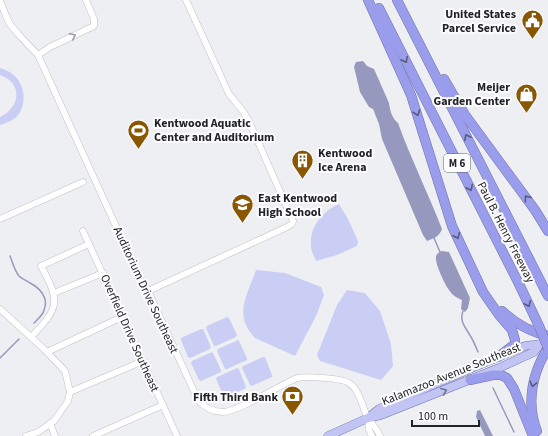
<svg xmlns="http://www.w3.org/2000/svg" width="548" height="436" font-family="'Source Sans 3',sans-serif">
<rect width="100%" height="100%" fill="#eeeff3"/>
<g fill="#cbcef4">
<path d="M 0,68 C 21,73 30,96 19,114 C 15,120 6,123 0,125 L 0,117 C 21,107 23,83 0,75 Z"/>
<path d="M 339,204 L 348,219 L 358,241 L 357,246 L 337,255 L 316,261 C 314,256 311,251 311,246 C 309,227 323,211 339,204 Z"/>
<path d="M 256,270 L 285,273 L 321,287 L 324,295 L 316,316 L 295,356 L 255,338 C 233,315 247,296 256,270 Z"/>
<polygon points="347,290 365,293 380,311 391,344 393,366 381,380 320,361 317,355 337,305"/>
<polygon points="227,317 229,318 237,335 236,337 216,346 214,346 206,328 207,326"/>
<polygon points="201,329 203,329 211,347 210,349 190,358 188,357 181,340 181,338"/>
<polygon points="238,340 239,341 247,358 247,360 227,369 225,369 217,351 218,349"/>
<polygon points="212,352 213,353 221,370 221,372 201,381 199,380 191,363 192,361"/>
<polygon points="263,357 265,357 272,375 272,377 252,386 250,385 242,368 243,366"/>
<polygon points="237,368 239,369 246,387 246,388 226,398 224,397 216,379 217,377"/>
</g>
<g fill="#9699bd">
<path d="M 363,61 L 367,66 L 374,69 L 389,103 C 390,111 392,118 398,123 C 411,159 428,193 442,229 C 439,237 434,238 427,241 L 423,235 L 382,139 L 379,124 L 373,109 L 369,107 L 360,92 L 354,67 L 356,62 Z"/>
<path d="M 442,251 L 449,252 L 470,298 L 468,308 L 465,312 L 461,309 L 462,300 C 457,298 452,295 449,290 C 445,285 435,264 436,257 C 436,254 439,252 442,251 Z"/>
<polygon points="480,410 493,436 485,436 476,417 477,411"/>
</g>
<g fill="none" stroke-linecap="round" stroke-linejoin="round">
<g stroke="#9699bd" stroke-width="1.5">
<polyline points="434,238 440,252"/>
<path d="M 10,256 C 13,263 14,270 19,276 C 22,279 26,280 30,283 C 40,288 49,298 44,310 C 43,315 38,319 34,323"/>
<path d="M 463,311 C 459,322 466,328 471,337 C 474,342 476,347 478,352"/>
<polyline points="0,358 19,339"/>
<polyline points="493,388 514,432"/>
</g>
<defs>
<g id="minor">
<path d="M 0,1 L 9,23 L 18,34 L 38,55 L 140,279 L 148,291 L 198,400 C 204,407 213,412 223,412 C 238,412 280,385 297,378 C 305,376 342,378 349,383 C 360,390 362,407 368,418 C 372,424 377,429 380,436"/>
<polyline points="38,55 50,47 94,26 94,19 86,0"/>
<polyline points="0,219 83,182"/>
<polyline points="83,231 177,436"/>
<polyline points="148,291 287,227 292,224 293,221 248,119 242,110 229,94 186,0"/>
<polyline points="54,293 103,273"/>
<polyline points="0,309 44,349 65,371 70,392 68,401 54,421 38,432 26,436"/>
<path d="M 31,337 C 59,308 61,302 41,266 L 89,244"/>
<polyline points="47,352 122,317"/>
<polyline points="70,392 143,361"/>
<polyline points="368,418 369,430 372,436"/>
<polyline points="50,423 55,436"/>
<polyline points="93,436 163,405"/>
</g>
<g id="major">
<path d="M 369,417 L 379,409 C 427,387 476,366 525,346 C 531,344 537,346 542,343"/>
<polyline points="328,436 368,418 381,415 499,368 534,352 539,345"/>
</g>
<g id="highway">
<polyline points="368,0 411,95 452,226 483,292 499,315 512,330 515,340 515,344 498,357"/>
<polyline points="397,0 548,296"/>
<polyline points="379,8 519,284 539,326"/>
<polyline points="444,79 465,115 535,210 548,231"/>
<path d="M 502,311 C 516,324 530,332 548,336"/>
<polyline points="470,380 493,375 501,375 507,378 514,389 533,436"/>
<path d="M 537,431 C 526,403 532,373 548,348"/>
</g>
</defs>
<use href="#minor" stroke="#bfc0c4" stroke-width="7"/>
<use href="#major" stroke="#7072a6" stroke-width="9"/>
<use href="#highway" stroke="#7072a6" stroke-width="10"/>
<use href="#minor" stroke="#fff" stroke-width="6"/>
<use href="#major" stroke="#c2c4f4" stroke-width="8"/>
<use href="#highway" stroke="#9a9dec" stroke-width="9"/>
<defs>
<polyline id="highway-bridge" points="539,326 548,348"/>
</defs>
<use href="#highway-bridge" stroke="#7072a6" stroke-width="10" stroke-linecap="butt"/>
<use href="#highway-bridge" stroke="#9a9dec" stroke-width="9"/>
</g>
<defs><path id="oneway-chevron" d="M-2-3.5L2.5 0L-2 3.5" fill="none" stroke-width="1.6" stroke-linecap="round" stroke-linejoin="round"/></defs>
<use stroke="#9c9c9c" href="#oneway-chevron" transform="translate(73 36) rotate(-25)"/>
<g stroke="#585a7e">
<use href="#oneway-chevron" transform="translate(405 60) rotate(63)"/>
<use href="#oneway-chevron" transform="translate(417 113) rotate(71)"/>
<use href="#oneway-chevron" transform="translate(467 137) rotate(-117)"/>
<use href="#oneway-chevron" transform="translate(470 188) rotate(63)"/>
<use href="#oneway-chevron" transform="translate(527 198) rotate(-126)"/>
<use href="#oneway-chevron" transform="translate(457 236) rotate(65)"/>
<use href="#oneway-chevron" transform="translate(528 304) rotate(65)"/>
<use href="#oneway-chevron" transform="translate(533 384) rotate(103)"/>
</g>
<use stroke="#72748c" href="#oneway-chevron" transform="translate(444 391) rotate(-22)"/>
<defs>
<symbol id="civic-pin" viewBox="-11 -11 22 30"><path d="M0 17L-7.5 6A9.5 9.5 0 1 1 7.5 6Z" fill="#895700" stroke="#fcfcff"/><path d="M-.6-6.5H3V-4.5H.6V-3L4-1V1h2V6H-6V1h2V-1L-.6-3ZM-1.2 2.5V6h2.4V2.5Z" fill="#fff"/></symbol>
<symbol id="shop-pin" viewBox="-11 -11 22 30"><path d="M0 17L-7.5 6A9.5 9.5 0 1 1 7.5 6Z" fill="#895700" stroke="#fcfcff"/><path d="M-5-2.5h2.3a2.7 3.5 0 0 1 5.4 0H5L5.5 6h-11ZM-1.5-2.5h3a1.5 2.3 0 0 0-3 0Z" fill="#fff"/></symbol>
<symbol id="stadium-pin" viewBox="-11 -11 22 30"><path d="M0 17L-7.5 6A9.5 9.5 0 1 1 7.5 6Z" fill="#895700" stroke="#fcfcff"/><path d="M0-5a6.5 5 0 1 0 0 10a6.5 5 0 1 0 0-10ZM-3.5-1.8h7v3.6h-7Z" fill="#fff"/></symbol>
<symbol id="building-pin" viewBox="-11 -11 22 30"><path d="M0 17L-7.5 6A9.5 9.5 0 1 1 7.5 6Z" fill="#895700" stroke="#fcfcff"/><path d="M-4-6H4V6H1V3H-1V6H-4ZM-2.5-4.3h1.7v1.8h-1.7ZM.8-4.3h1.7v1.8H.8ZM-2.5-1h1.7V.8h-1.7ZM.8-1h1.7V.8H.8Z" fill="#fff"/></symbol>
<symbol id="school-pin" viewBox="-11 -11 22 30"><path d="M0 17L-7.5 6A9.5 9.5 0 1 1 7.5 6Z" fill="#895700" stroke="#fcfcff"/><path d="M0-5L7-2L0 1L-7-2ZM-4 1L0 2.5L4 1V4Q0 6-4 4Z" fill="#fff"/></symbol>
<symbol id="bank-pin" viewBox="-11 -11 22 30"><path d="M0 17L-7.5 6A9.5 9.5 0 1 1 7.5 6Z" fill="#895700" stroke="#fcfcff"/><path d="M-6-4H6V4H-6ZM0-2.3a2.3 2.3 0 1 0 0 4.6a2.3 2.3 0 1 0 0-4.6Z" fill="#fff"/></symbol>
</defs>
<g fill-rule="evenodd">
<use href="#civic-pin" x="520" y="8" width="25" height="34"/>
<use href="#shop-pin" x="514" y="82" width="25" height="34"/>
<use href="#stadium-pin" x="126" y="118" width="25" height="34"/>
<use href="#building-pin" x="290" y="148" width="25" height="34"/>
<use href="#school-pin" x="230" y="192" width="25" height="34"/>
<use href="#bank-pin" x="280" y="384" width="25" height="34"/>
</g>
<g text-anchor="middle" stroke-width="4" stroke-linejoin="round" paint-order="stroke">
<rect fill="#fcfcff" stroke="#636466" stroke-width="1" x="444" y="154" width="26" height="18" rx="3"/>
<g font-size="11" font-weight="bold" fill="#222324">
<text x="457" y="167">M 6</text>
</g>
<g font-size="12" font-weight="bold" fill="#222324" stroke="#fcfcff" text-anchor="end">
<text x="516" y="18">United States<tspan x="516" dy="14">Parcel Service</tspan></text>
<text x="510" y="91">Meijer<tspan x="510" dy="14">Garden Center</tspan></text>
<text x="154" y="127" text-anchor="start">Kentwood Aquatic<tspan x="154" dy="14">Center and Auditorium</tspan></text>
<text x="318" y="157" text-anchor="start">Kentwood<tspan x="318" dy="14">Ice Arena</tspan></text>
<text x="258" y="202" text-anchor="start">East Kentwood<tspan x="258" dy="14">High School</tspan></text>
<text x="278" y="401">Fifth Third Bank</text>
</g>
<g font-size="12" fill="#222324" stroke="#fcfcff">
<text transform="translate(506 232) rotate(63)" y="4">Paul B. Henry Freeway</text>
<text transform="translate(146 290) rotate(65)" y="4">Auditorium Drive Southeast</text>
<text transform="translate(130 333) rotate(66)" y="4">Overfield Drive Southeast</text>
<text transform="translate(451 374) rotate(-22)" y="4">Kalamazoo Avenue Southeast</text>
</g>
</g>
<path d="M412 420v6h67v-6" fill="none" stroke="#222324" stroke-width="2"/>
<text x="418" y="420" font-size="12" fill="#222324" stroke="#fcfcff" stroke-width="3" paint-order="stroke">100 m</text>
</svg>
